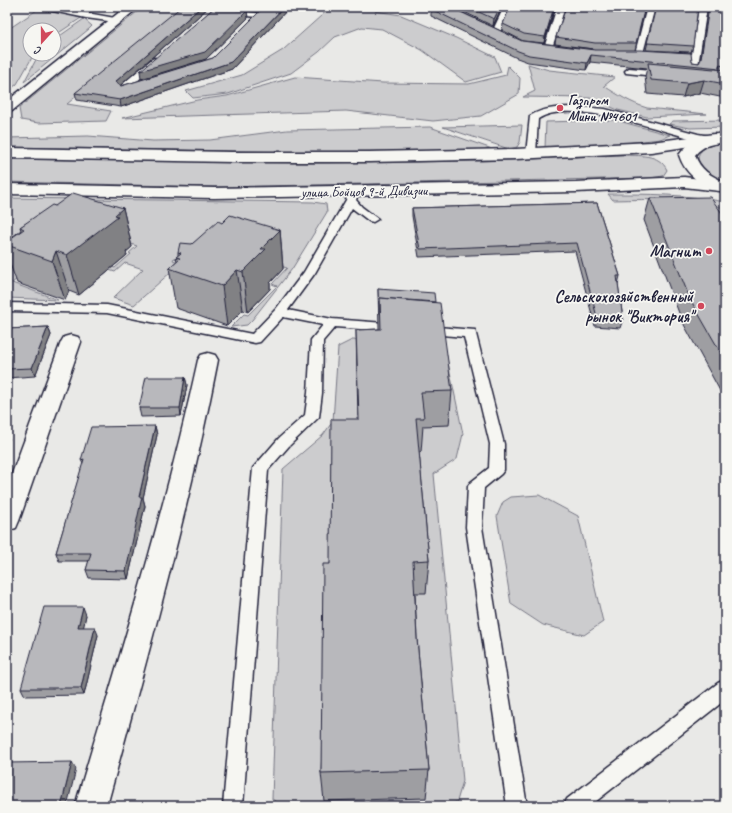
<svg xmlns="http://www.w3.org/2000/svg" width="732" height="813" font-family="Caveat,sans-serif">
<rect width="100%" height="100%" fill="#e9e9e7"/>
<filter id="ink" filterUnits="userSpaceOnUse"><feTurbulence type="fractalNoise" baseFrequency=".025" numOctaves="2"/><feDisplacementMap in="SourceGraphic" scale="8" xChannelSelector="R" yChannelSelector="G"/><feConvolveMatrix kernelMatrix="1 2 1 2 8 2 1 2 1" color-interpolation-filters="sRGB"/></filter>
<g filter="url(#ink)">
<g fill="#ccccce" stroke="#777784">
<polygon points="143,7 184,7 67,104 111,111 106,121 38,123 21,120 19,108"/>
<polygon points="331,7 381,7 375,11 401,15 456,38 495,57 501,72 466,82 422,50 382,29 362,27 335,37 319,52 291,73 228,94 193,98 186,91 242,75 283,50"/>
<polygon points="37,10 63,13 81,18 54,36 54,30 30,30 30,54 34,54 17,84 7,92 7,30"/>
<polygon points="84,19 92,26 89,29 24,82 39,54 54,54 54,40"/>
<path d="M 528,64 L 549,70 L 615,77 L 604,86 C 618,95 631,103 647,108 L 707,114 L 647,117 L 618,110 L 590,98 L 523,97 L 535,91 Z"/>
<polygon points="508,66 520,78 519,94 481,116 433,121 346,111 122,118 197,100 227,96 295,77 383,83 469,84 506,75"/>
<polygon points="615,120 670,135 660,139 618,144 545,148 546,122"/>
<polygon points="725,120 725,127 690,128 669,124 673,121"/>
<polygon points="522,125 520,142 517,147 509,149 443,127"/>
<polygon points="430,127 495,150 297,152 7,147 7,138 88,136 153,141 210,140 287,130"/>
<path d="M 725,143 L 725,181 C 694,171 685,146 725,143 Z"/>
<path d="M 622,155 C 639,156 659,153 667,170 L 663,176 L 650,178 L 215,187 L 7,182 L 7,159 L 309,163 L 482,161 Z"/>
<path d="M 608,194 C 648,194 686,194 725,202 L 725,208 C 688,199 651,199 613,200 Z"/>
<polygon points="7,198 313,202 326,204 327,212 292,269 252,320 247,325 231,327 244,314 248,315 277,286 272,284 287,268 234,252 202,266 174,258 173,260 181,263 134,305 113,298 143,269 125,263 115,272 109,270 112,267 115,268 131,254 129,253 137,246 83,229 12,283 58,300 7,298"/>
<polygon points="352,340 415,342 446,353 463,434 457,459 434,474 463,781 457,801 450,806 283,806 272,799 283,469 323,435 333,421 338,347"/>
<polygon points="539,495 578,516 603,622 584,635 543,625 511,604 497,516 503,502 511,497"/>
</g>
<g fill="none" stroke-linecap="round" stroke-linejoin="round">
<defs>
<g id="service">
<polygon points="39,7 54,7 115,18 119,20 115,22 86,18 43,9"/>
<polygon points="458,7 468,7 457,14 451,14 451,10"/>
<polygon points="504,7 512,7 499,34 493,34 492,32"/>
<polygon points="557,7 565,7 552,48 548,50 544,48"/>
<polygon points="647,7 655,7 643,53 639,55 635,53"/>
<polygon points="699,7 707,7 698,66 694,69 690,66 691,59 672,57 668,55 672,53 692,54"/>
<polygon points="226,10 257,13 261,15 257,17 229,14 225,12"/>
<polygon points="155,58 159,61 134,84 137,86 136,88 122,92 119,91 118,89 119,87 152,59"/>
<polygon points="629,68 664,71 668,74 664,77 626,73 625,71"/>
<path d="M 578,107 L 605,109 L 698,134 L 715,137 L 717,139 L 712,142 L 697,140 C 660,131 570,97 538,119 L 536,154 L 534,156 L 528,156 L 526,154 L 530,116 C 544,107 562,107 578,107 Z"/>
<polygon points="354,188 359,191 356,200 362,207 378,219 373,222 369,221 352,208 315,273 288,310 332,319 398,324 402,325 404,328 402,331 398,332 335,327 323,341 322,393 319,417 289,446 268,470 243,806 223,806 253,468 279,438 305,415 308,393 311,340 323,325 283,317 260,342 255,343 107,313 7,311 7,303 107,305 252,334 276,309 304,272 346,200 349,191"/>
<polygon points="425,326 475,330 504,444 504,470 501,474 484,488 482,527 527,806 507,806 466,527 468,486 471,482 489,468 490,444 464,337 420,333 419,330 420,327"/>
<polygon points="725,680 725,700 590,806 564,806 567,799 718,683"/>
</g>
<g id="minor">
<polygon points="126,7 139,7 12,111 7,112 7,101"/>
<polygon points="71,335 78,337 81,342 19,521 16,528 7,531 7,487 61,342 64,337"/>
<path d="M 208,353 L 215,355 L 218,360 C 189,510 147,658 107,806 L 75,806 C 119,658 165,511 198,360 L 201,355 Z"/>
</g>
<g id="secondary">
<polygon points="714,134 719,136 722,139 719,142 651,152 516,159 369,162 232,162 7,158 7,148 232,152 369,152 516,149 651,142"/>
<polygon points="684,177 725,182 725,190 720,191 684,187 576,192 214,198 7,194 7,184 214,188 576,182"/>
</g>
<path id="primary" d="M 725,133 L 725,143 C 713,143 703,145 695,155 C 700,170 711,176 725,182 L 725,192 C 704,187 686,177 679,155 C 691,139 706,135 725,133 Z"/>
</defs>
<use href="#service" stroke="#22223b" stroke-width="3"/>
<use href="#minor" stroke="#22223b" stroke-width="3"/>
<use href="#secondary" stroke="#22223b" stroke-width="3"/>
<use href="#primary" stroke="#22223b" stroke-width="3"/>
<use href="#service" fill="#f6f6f2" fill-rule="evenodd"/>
<use href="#minor" fill="#f6f6f2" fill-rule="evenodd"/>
<use href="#secondary" fill="#f6f6f2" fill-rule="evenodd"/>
<use href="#primary" fill="#f6f6f2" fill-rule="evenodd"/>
</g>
<g fill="#9e9ea2" stroke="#22223b">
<polygon points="209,7 120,86 121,86 213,58 264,7 295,7 292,10 288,9 232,69 121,107 77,100 75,93"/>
<polygon points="210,7 259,7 254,11 225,9 247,11 248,18 206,59 141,79 214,7"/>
<polygon points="439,7 502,7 493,26 458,9 455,9 522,41 593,49 555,44 556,37 645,7 635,50 692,62 699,63 700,61 708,7 725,7 725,98 700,93 683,97 647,94 645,76 647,68 590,62 586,70 528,62 517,58 431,16 431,9"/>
<polygon points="510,7 555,7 544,43 523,41 502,30 503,24"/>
<polygon points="656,7 693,46 691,52 646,50"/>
<polygon points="650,198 725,217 725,400 682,321 644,220"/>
<polygon points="597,203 620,276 618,284 623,319 620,328 595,326 575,251 419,257 412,216 412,208"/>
<polygon points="55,206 123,208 132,247 126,252 127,255 79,295 69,291 65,300 17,283 7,256 7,241 21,230 20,227"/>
<polygon points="222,223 280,230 283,269 270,283 270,289 248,312 243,310 227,326 176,308 169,268 177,261 176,257 178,256 178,252 192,244"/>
<polygon points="378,289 435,302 452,391 449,425 423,426 421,452 419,452 429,560 426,593 415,593 417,639 429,770 426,798 324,801 321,773 330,564 358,419 356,330 379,329"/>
<polygon points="48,327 51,335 35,376 7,378 7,329"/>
<polygon points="185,377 187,385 181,416 141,417 139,408"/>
<polygon points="155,426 157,435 143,498 145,506 128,579 89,578 86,570 89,561 59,561 56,553 83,464 81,460"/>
<polygon points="86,615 83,627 98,635 84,695 25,696 21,688"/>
</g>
<g fill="#818184" stroke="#22223b">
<polygon points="201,7 209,7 116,89 115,82"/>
<polygon points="254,7 259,7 254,11"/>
<polygon points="284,7 288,7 288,9 232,69 121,107 120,100 231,62"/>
<polygon points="451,7 458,7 458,9 450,10"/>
<polygon points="500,7 502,7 493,26 494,19"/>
<polygon points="554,7 555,7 544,43 545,37"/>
<polygon points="247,11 248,18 206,59 141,79 140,71"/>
<polygon points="591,55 590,62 586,70 587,63"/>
<polygon points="704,80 700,93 683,97 687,83"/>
<polygon points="123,208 132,247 126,252 127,255 79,295 67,255"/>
<polygon points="280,230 283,269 270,283 270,289 248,312 243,272 261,249"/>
<polygon points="56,251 69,291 65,300 52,261"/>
<polygon points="237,270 243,310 227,326 222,286"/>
<polygon points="48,327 51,335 35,376 32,368"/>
<polygon points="185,377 187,385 181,416 180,408"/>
<polygon points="155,426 157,435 143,498 145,506 128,579 126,571 139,497"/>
<polygon points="7,433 9,439 7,444"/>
<polygon points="83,607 86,615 82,635 78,627"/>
<polygon points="95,627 98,635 84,695 81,688"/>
<polygon points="72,762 76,769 67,806 61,806"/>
</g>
<g fill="#b8b8bc" stroke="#22223b">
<polygon points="181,7 201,7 115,82 121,86 213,58 264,7 284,7 231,62 120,100 75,93"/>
<polygon points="215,7 247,11 205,52 140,71"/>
<polygon points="439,7 450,7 522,41 595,50 640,50 691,53 692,62 699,63 701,59 709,7 725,7 725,66 719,65 720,68 591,55 587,63 529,55 518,51 431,9"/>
<polygon points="468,7 500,7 494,19"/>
<polygon points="510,7 554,7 545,37 524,34 503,24"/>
<polygon points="566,7 645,7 636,43 595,43 556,37"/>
<polygon points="656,7 698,7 693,46 647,43"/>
<polygon points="648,63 725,70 725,84 704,80 687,83 651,80"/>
<polygon points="73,193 123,208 115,215 118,216 67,255 56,251 52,261 7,245 7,241 24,229 20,227 52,205 55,206"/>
<polygon points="710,197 725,217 725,360 690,299 650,198"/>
<polygon points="597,203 620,276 617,276 623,319 597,317 577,243 420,249 412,208"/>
<polygon points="230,215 280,230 261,249 266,249 243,272 237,270 222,286 169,268 180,258 176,257 181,253 178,252 180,243 192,244 218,221 222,223"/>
<polygon points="378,289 434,293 435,302 380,298 380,313 379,313"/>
<polygon points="380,298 440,303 452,391 421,392 424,418 416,418 429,560 413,561 417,639 429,770 321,773 323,564 330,564 331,419 359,419 356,330 381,329"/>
<polygon points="48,327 32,368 7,369 7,329"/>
<polygon points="146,377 185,377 180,408 139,408"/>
<polygon points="155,426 139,497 142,497 126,571 86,570 91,553 56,553 84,459 81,460 91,427"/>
<polygon points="44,607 83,607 78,627 95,627 81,688 21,688"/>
<polygon points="72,762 61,806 7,806 7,763"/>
</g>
</g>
<g fill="#d1495b" stroke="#f6f6f2" stroke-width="1.5">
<circle cx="560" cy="108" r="4"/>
<circle cx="709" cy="251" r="4"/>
<circle cx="701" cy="306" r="4"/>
</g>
<g text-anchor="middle" stroke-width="3.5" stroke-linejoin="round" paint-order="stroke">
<g font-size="14" font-weight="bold" fill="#22223b" stroke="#f6f6f2" text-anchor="start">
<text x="568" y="105">Газпром<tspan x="568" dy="16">Мини №4601</tspan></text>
</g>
<g font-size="14" fill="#22223b" stroke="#f6f6f2">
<text transform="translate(364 191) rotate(-1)" y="5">улица Бойцов 9-й Дивизии</text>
</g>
<g font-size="17" font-weight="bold" fill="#22223b" stroke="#f6f6f2" text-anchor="end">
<text x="701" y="257">Магнит</text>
<text x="693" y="302">Сельскохозяйственный<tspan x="693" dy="20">рынок "Виктория"</tspan></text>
</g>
</g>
<rect width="732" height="813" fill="none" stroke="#f6f6f2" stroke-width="24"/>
<rect x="12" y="12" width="708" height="789" fill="none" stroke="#22223b" stroke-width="1.5" filter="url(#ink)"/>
<g transform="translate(42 42) rotate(201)"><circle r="19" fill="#f6f6f2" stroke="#a1a1a9"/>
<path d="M0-3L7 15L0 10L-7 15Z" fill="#d1495b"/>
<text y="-6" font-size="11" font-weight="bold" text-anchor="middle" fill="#22223b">С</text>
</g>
</svg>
